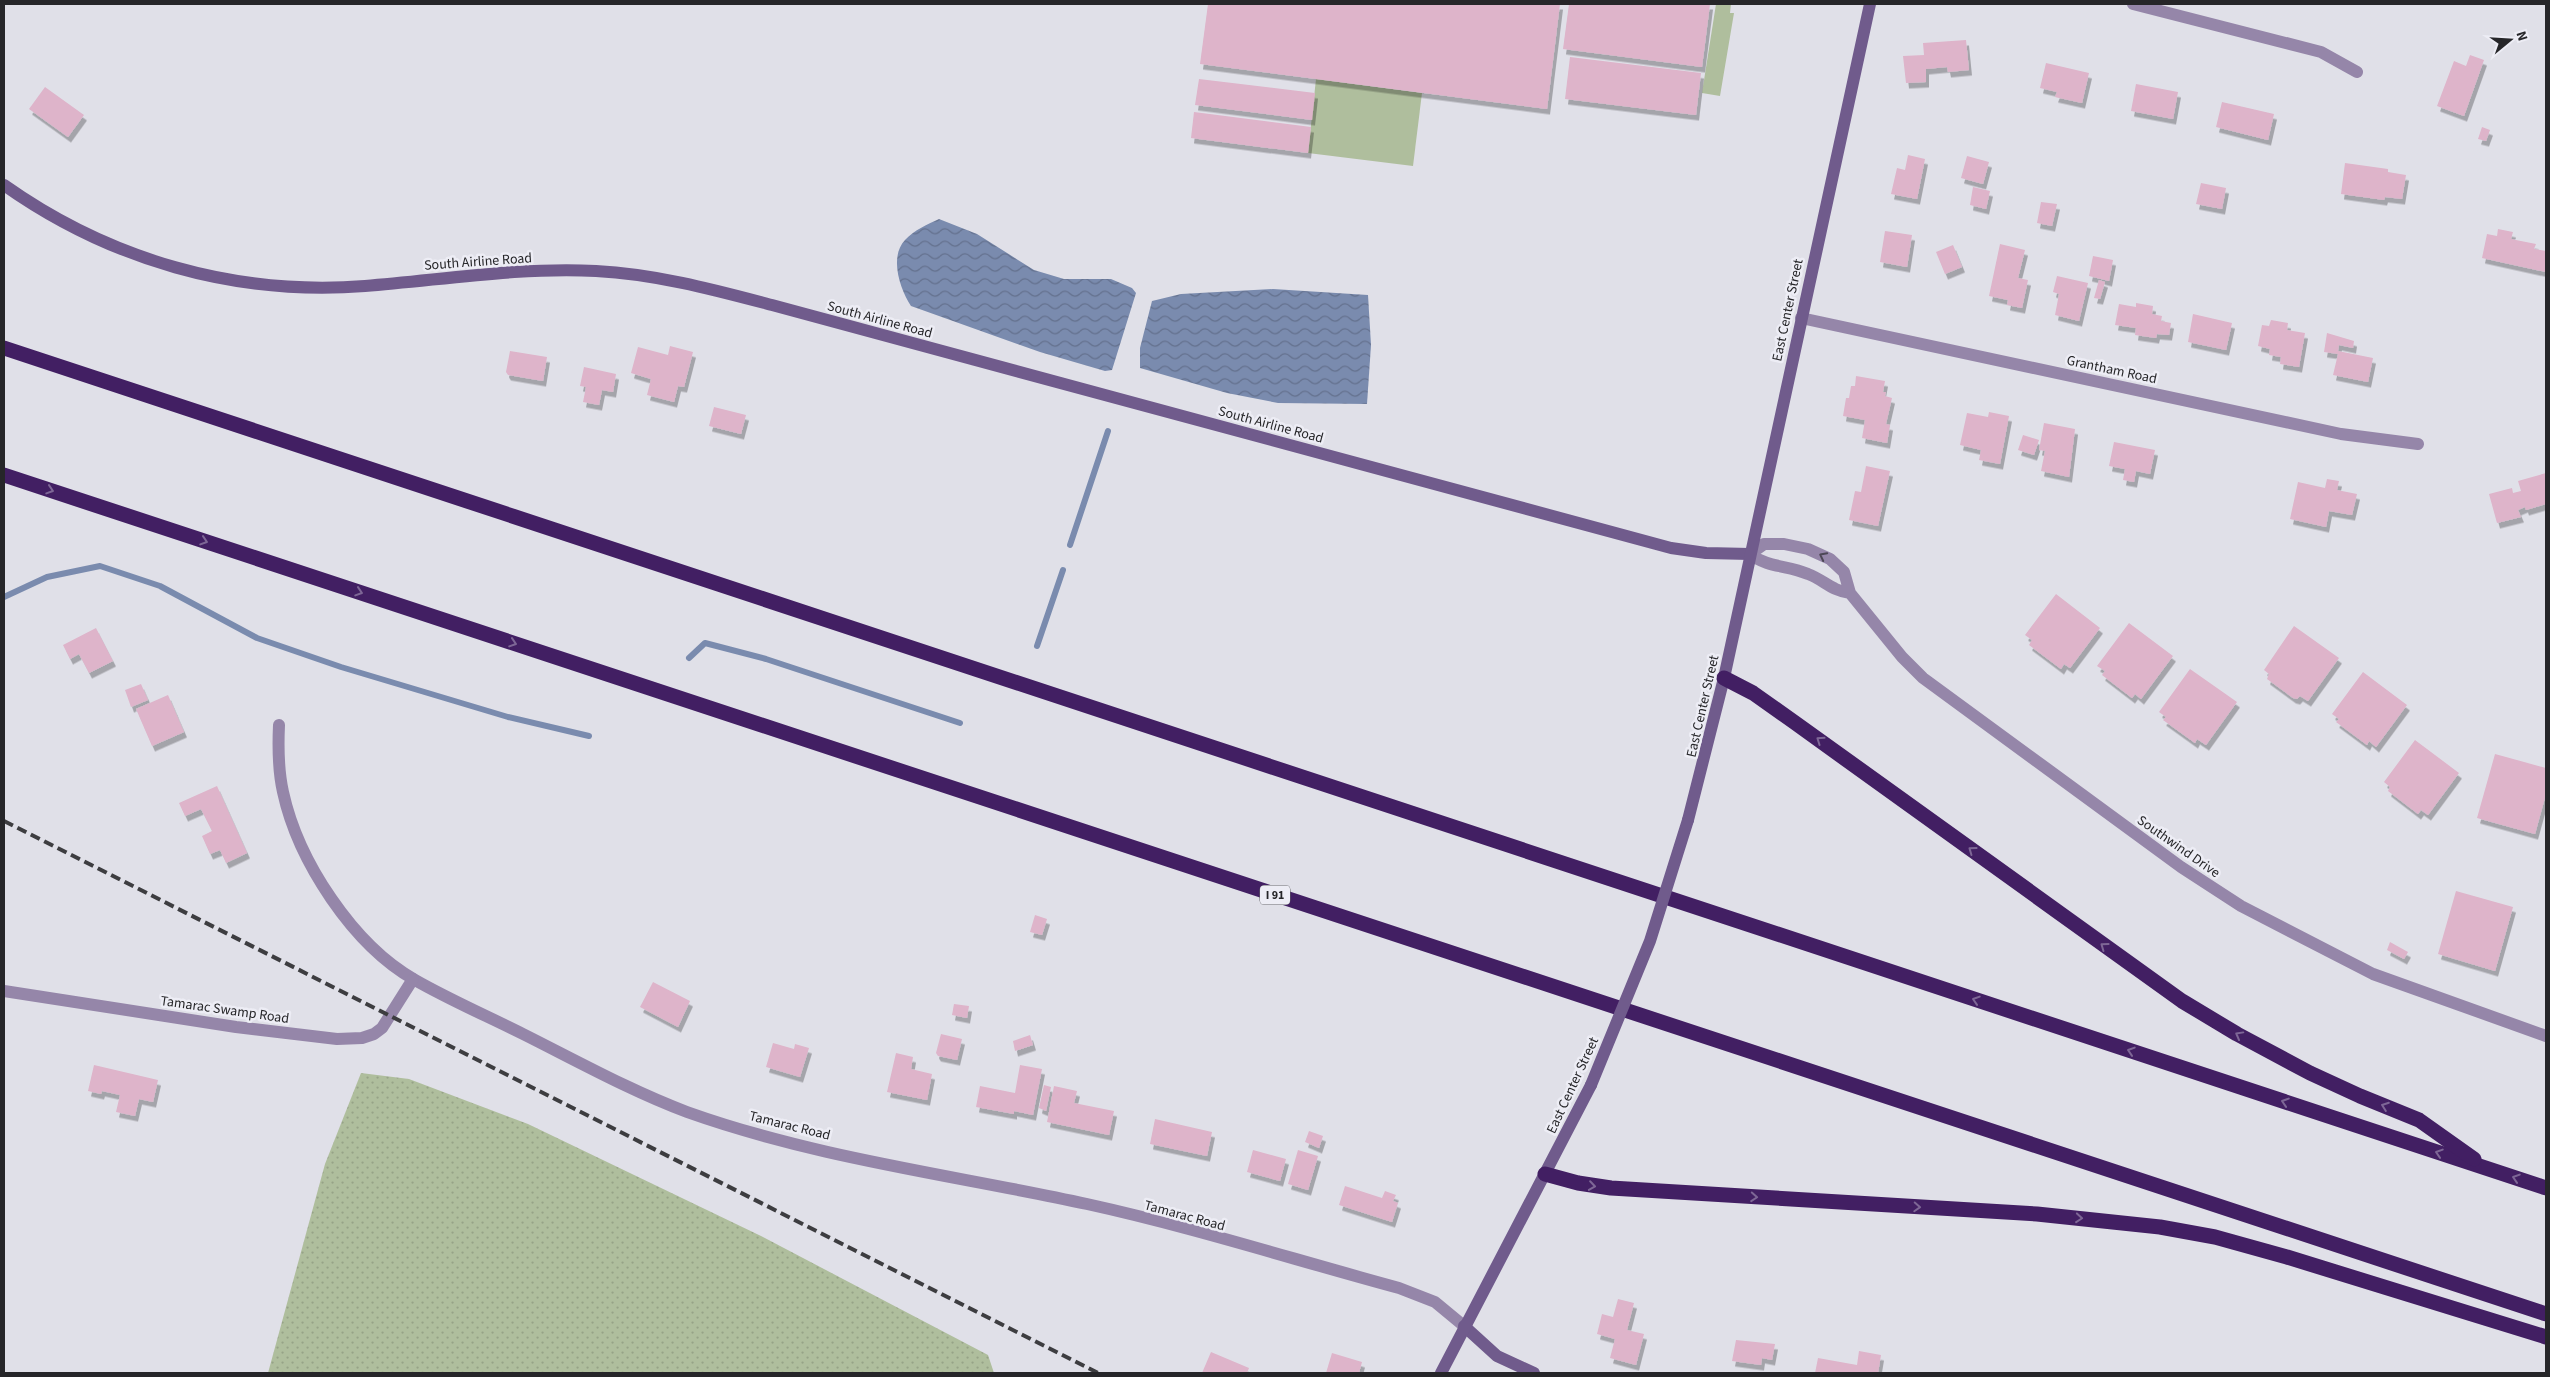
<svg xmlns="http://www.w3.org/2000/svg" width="2550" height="1377" font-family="'Source Sans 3',sans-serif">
<defs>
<pattern id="grass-dots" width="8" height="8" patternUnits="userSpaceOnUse" patternTransform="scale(1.25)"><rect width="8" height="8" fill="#afbe9d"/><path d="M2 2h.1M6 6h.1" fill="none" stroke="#96a387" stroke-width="1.8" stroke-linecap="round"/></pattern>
<pattern id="water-waves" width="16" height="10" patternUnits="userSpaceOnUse" patternTransform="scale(1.25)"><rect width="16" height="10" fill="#7a8bae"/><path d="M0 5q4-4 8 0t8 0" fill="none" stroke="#64718e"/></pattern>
<filter id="shadow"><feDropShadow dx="3" dy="5.5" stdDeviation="0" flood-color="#0004"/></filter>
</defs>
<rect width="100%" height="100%" fill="#e0e0e8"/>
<polygon fill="url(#grass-dots)" points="361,1073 409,1079 528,1124 761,1236 988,1355 994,1373 268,1373 325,1164"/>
<g fill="#afbe9d">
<polygon points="1716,4 1731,4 1730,13 1734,13 1720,96 1702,93"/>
<polygon points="1316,79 1422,93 1413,166 1308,153"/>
</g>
<g fill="url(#water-waves)">
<path d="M 939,219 L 977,234 L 1034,270 L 1064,279 L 1111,279 L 1132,288 L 1136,293 L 1112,370 L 1105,371 L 1040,352 L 911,306 C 900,289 889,257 905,240 C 914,230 928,224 939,219 Z"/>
<polygon points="1273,289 1368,295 1371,345 1367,404 1278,403 1227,393 1140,368 1140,348 1152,301 1181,294"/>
</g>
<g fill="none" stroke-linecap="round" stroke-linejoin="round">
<g stroke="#7a8bae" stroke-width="6">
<polyline points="1070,545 1108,431"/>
<polyline points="4,597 47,577 100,566 160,586 257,638 341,667 508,717 589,736"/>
<polyline points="1037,646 1063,570"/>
<polyline points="689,658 705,643 766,659 960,723"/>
</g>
</g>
<g fill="#deb4ca" filter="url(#shadow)">
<polygon points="1208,4 1560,4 1547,109 1200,64"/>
<polygon points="1569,4 1710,4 1702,67 1563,49"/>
<polygon points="1966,40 1969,70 1948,72 1947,67 1926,69 1926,82 1906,83 1903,56 1924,55 1923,43"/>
<polygon points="2470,55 2484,60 2464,116 2437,106 2454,61 2466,66"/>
<polygon points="1570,57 1701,73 1696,115 1565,99"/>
<polygon points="2046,63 2089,73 2082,103 2055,97 2057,92 2040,88"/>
<polygon points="1199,79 1315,93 1312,120 1195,105"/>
<polygon points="2136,84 2178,92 2173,119 2131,111"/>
<polygon points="45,87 84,115 68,137 29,109"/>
<polygon points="2222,102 2274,114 2268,140 2216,127"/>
<polygon points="1194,112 1311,127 1308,153 1191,138"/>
<polygon points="2482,127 2490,130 2486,141 2478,139"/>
<polygon points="1908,155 1925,159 1917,199 1891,194 1897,168 1905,170"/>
<polygon points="1967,156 1989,162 1983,184 1961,178"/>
<polygon points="2345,163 2388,169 2388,172 2406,175 2402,199 2385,197 2384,200 2341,194"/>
<polygon points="2201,183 2226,188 2222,209 2196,204"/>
<polygon points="1973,187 1990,191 1986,209 1970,205"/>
<polygon points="2041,202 2057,204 2052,226 2037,223"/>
<polygon points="2498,229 2513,232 2511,239 2536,244 2534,249 2546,251 2546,272 2482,258 2487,234 2497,236"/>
<polygon points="1885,231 1912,235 1907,267 1880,262"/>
<polygon points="2000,244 2025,250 2018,278 2028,280 2022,308 2007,305 2008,300 1989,296"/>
<polygon points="1953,245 1962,267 1945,274 1936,252"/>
<polygon points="2093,256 2113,260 2109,281 2089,276"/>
<polygon points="2057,276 2088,283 2079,321 2055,315 2059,294 2053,292"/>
<polygon points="2099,280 2105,282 2100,299 2094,298"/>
<polygon points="2136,303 2153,306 2152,314 2162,316 2161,321 2171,323 2169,335 2157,334 2156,338 2135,335 2136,328 2115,325 2119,304 2136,307"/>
<polygon points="2193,314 2232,323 2226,350 2188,342"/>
<polygon points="2271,320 2288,323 2287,330 2305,333 2299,367 2280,364 2281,357 2269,355 2270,349 2258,346 2262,325 2269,326"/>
<polygon points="2327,333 2354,341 2353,348 2339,345 2338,351 2373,358 2368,382 2333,375 2338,354 2324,352"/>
<polygon points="670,346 693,352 684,387 678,386 674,402 647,395 651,379 631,373 638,347 668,355"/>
<polygon points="510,351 547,357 543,381 508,375 506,372"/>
<polygon points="584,367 616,374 613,392 602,390 599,405 583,402 586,387 580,386"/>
<polygon points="1856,376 1885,381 1883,392 1886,392 1885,396 1892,398 1886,424 1890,425 1887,443 1862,438 1865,420 1843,416 1846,398 1849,398 1851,386 1855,386"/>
<polygon points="714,407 746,415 741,434 709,426"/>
<polygon points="1989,412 2009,416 2000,464 1979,460 1981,450 1960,445 1967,413 1988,417"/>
<polygon points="2044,423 2075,429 2069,477 2041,471 2045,451 2039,450"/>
<polygon points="2023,435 2039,440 2034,455 2018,450"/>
<polygon points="2114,442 2155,450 2150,474 2136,471 2134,482 2123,480 2125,469 2109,466"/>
<polygon points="1866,466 1890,471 1878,526 1849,520 1855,491 1861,492"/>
<polygon points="2546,473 2546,504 2526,510 2525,507 2518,510 2521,517 2497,523 2489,494 2512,488 2513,493 2521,491 2518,481"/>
<polygon points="2327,479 2339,481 2337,490 2357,494 2352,515 2329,511 2326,527 2290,519 2298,482 2325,488"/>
<polygon points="2056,594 2100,628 2070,668 2064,664 2061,669 2029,645 2032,640 2025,635"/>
<polygon points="2129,623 2173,656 2141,699 2135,694 2132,698 2102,675 2105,671 2097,666"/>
<polygon points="2294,626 2339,658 2308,701 2300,696 2297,699 2293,698 2267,679 2269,674 2264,670"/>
<polygon points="96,628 113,661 89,673 79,654 70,659 63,645"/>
<polygon points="2190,669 2237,702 2206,745 2197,739 2195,743 2163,720 2166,717 2159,712"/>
<polygon points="2363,672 2407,705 2376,747 2369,741 2367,745 2336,722 2339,719 2332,714"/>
<polygon points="141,684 148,700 131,707 125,690"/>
<polygon points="168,695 184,732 152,746 136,709"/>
<polygon points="2415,740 2459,773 2428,815 2421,810 2418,814 2388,791 2390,787 2384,782"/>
<polygon points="2495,754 2546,768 2546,794 2535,834 2477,818"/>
<polygon points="217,786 247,853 226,863 220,850 210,854 202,836 212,831 201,809 185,816 179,803"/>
<polygon points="2456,891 2513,907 2495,971 2438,954"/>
<polygon points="1035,915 1047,919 1042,935 1030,932"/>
<polygon points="2390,942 2408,952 2404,959 2387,950"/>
<polygon points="653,982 690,1001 678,1027 640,1007"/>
<polygon points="954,1004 969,1006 967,1018 952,1015"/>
<polygon points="941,1034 962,1039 957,1060 938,1056 936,1053"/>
<polygon points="1030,1035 1033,1045 1015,1051 1013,1041"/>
<polygon points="773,1043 794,1049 795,1044 809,1048 800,1077 766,1067"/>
<polygon points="896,1053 913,1057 911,1069 932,1074 927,1100 887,1092"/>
<polygon points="94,1065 158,1080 153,1102 139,1099 135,1116 116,1112 120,1095 102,1091 101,1094 88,1091"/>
<polygon points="1020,1065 1042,1069 1033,1115 1014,1111 1014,1114 976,1107 980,1086 1015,1093"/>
<polygon points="1044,1085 1051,1087 1046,1111 1039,1108"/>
<polygon points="1054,1086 1077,1091 1074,1103 1114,1111 1109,1135 1047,1122"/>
<polygon points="1155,1119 1212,1132 1207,1156 1150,1144"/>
<polygon points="1309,1131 1323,1136 1319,1148 1305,1142"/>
<polygon points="1253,1150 1286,1159 1280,1181 1247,1172"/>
<polygon points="1298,1150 1318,1156 1308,1190 1288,1184"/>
<polygon points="1345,1186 1382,1198 1385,1191 1396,1195 1393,1201 1398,1203 1392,1222 1339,1205"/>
<polygon points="1618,1299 1634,1303 1627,1330 1644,1334 1636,1365 1610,1358 1615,1339 1597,1334 1602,1314 1613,1317"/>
<polygon points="1736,1340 1775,1344 1772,1360 1762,1358 1761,1365 1732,1361"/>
<polygon points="1859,1351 1881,1355 1878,1373 1815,1373 1818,1358 1857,1365"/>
<polygon points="1211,1352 1249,1368 1247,1373 1202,1373"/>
<polygon points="1332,1353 1362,1362 1359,1373 1326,1373"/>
</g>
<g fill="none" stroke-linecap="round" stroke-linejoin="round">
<g stroke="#9586a9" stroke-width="12">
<polyline points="2133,4 2321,52 2357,72"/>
<polyline points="1801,318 2341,434 2418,444"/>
<path d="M 1850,593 C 1832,591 1824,580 1808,574 C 1788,565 1768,568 1750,554 L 1764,544 L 1784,544 L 1808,549 L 1830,559 L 1844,572 L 1850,593 L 1902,657 L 1923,678 L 2181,867 L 2241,906 L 2373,974 L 2546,1036"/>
<path d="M 279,725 C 278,747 278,770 283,792 C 298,861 353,945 415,980 C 450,1000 487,1016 523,1034 C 577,1061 631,1091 687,1112 C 816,1158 954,1175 1087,1204 C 1192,1227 1295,1260 1399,1288 L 1435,1302 L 1464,1326"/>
<polyline points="4,991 236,1027 337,1039 362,1038 374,1034 382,1028 413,979"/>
</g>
<g stroke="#705b8c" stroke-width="12">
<path d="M 4,185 C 110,260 235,296 365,286 C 442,280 519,267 596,271 C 656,274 715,290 772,305 L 1671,548 L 1706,553 L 1750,554"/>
<polyline points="1688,820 1724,678 1870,4"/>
<polyline points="1464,1326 1497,1356 1534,1373"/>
<polyline points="1441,1373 1591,1085"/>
</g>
<g stroke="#421f63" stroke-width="15">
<polyline points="4,348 2546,1188"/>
<polyline points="4,475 2546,1314"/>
<polyline points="1724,678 1753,693 1794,722 2182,1001 2237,1034 2310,1073 2360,1096 2419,1120 2474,1159"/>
<polyline points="1545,1174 1578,1183 1611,1188 2037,1214 2160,1227 2215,1237 2287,1257 2546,1337"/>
</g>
<polyline stroke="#3d3d40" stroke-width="4" stroke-dasharray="10 5" stroke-linecap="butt" points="4,821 1098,1373"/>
<polyline stroke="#705b8c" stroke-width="12" points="1591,1085 1650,941 1688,820"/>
</g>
<defs><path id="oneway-chevron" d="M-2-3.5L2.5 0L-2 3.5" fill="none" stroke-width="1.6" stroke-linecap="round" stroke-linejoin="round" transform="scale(1.25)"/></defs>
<g stroke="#7e6796">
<use href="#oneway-chevron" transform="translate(50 490) rotate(18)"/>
<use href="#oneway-chevron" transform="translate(204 541) rotate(18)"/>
<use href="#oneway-chevron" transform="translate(359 592) rotate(18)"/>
<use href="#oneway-chevron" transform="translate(513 643) rotate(18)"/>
<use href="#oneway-chevron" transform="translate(1820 740) rotate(-145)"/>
<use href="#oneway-chevron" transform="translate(1972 850) rotate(-144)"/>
<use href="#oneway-chevron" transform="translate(2104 946) rotate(-144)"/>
<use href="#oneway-chevron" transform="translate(1976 1000) rotate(-162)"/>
<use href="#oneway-chevron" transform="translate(2239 1035) rotate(-151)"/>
<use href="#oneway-chevron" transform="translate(2131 1051) rotate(-162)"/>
<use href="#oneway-chevron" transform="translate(2285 1102) rotate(-162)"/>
<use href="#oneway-chevron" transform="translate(2385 1106) rotate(-160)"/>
<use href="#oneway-chevron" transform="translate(2439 1153) rotate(-162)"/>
<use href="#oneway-chevron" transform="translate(2516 1178) rotate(-162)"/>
<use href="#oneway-chevron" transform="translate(1592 1186) rotate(8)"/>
<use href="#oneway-chevron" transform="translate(1754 1197) rotate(4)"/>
<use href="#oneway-chevron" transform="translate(1917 1207) rotate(3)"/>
<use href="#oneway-chevron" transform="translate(2079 1218) rotate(5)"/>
</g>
<use stroke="#4d4856" href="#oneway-chevron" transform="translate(1823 556) rotate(-153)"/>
<g text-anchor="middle" stroke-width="5" stroke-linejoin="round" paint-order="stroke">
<rect fill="#ededf5" stroke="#626266" stroke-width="1" x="1260" y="885.5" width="30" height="19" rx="4"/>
<g font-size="12" font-weight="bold" fill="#262629">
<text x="1275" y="899">I 91</text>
</g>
<g font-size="14" fill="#262629" stroke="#ededf5">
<text transform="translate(478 261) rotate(-4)" y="5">South Airline Road</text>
<text transform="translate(1787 310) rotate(-78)" y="5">East Center Street</text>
<text transform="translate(880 319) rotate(15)" y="5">South Airline Road</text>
<text transform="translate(2112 369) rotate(12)" y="5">Grantham Road</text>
<text transform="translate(1271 424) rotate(15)" y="5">South Airline Road</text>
<text transform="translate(1702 706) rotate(-77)" y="5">East Center Street</text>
<text transform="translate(2179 846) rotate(35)" y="5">Southwind Drive</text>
<text transform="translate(225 1009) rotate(8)" y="5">Tamarac Swamp Road</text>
<text transform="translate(1572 1085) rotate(-65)" y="5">East Center Street</text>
<text transform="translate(790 1125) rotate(14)" y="5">Tamarac Road</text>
<text transform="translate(1185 1215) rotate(15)" y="5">Tamarac Road</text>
</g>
</g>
<rect width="2550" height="1377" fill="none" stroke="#262629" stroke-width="10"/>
<g transform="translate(2510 40) rotate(72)" stroke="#ededf5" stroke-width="4" paint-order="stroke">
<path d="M0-4L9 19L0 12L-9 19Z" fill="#262629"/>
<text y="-8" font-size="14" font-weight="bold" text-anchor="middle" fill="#262629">N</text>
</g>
</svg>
